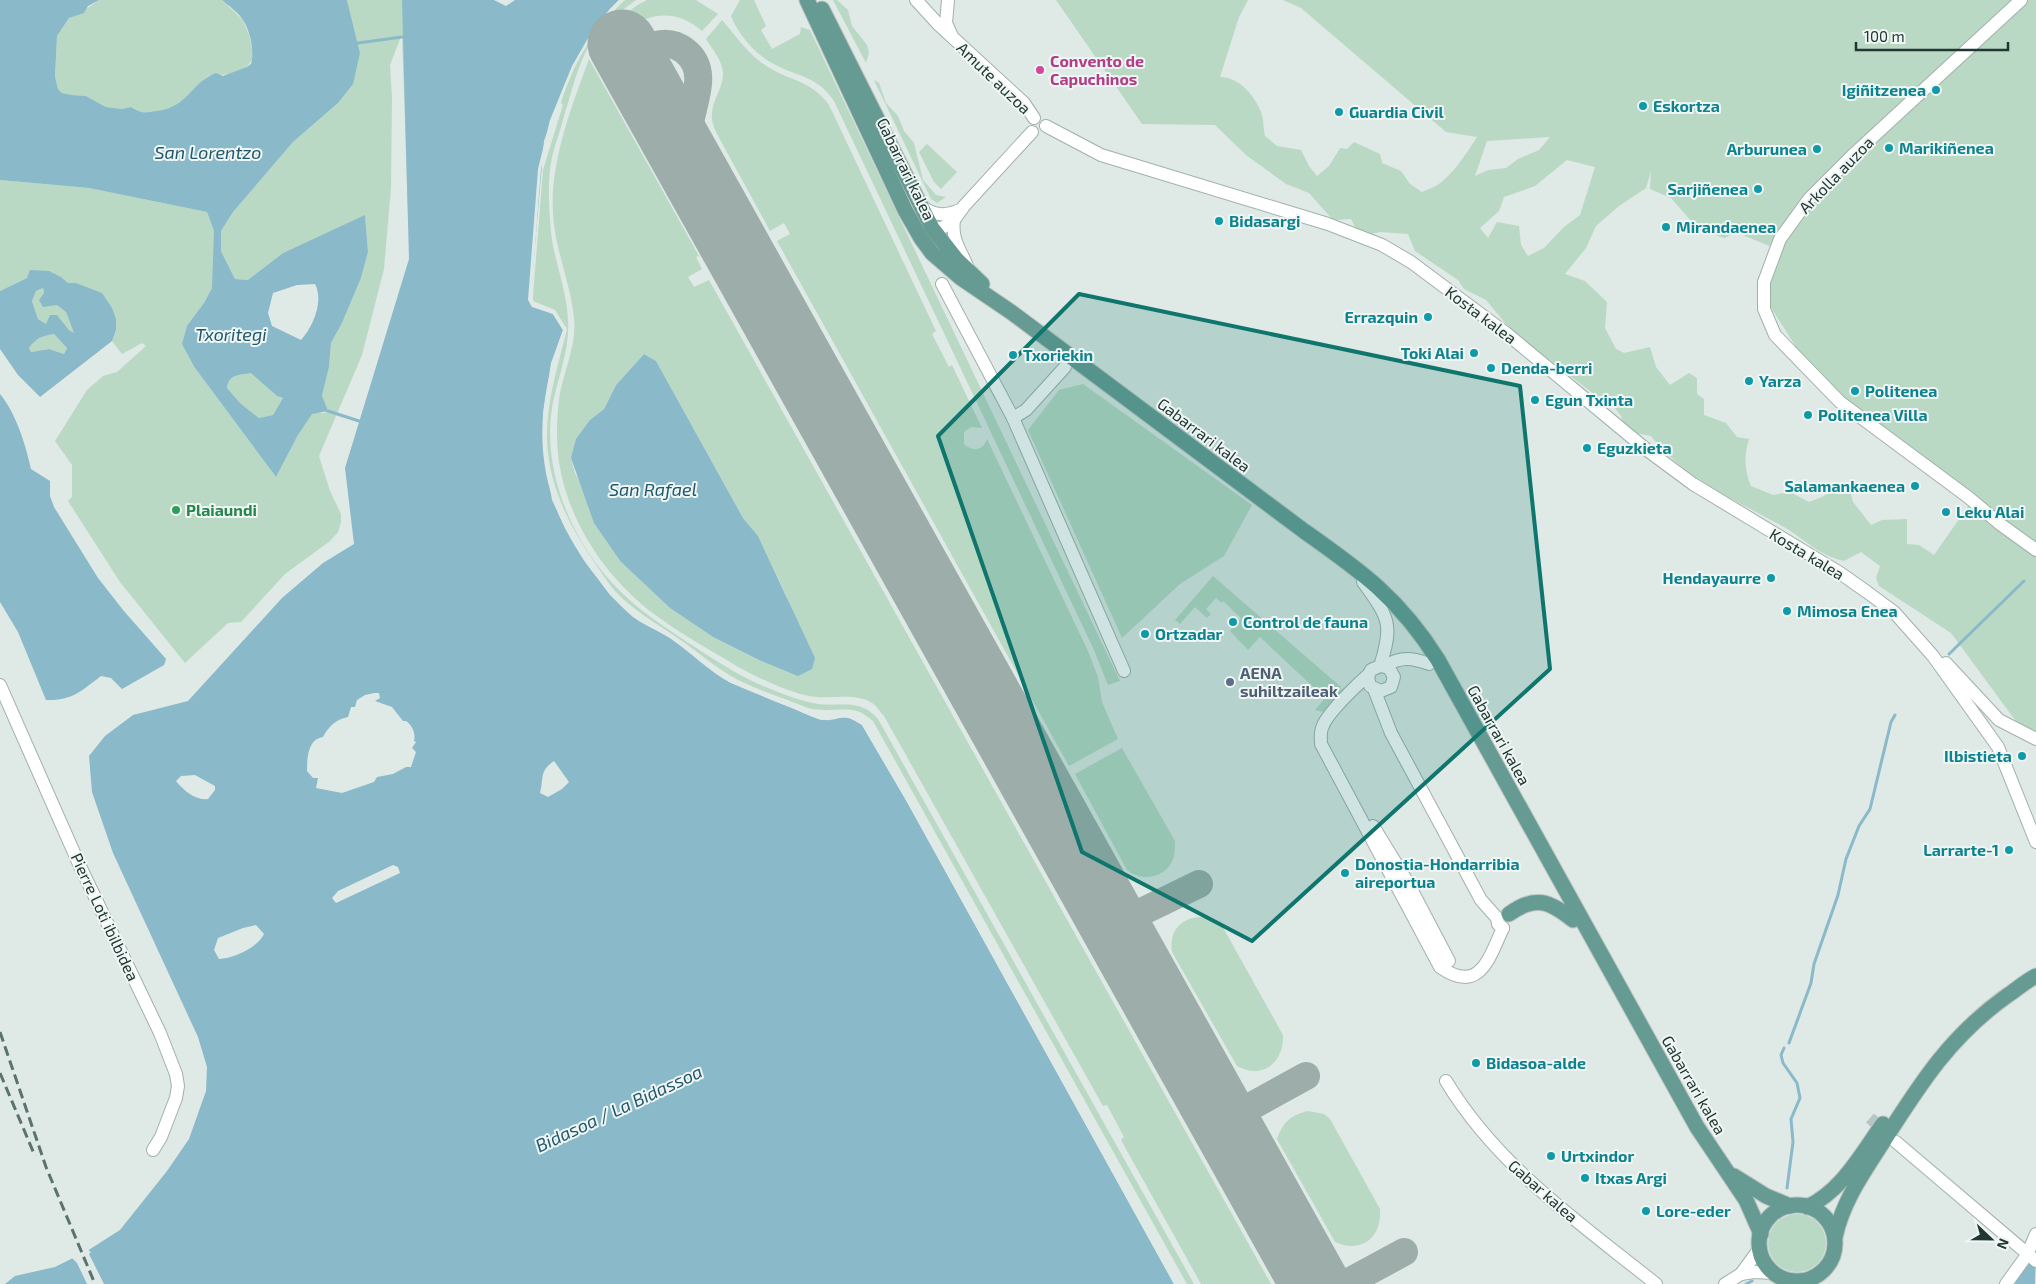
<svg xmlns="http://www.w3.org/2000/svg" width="2036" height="1284" font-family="'Exo 2',sans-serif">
<rect width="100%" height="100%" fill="#dfe9e5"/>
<g fill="#b9d9c5" fill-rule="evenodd">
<path d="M 99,0 L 222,0 L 243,20 L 249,35 L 254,57 L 247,67 L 231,74 L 208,76 L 181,102 L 171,109 L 141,114 L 131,107 L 122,109 L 106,107 L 86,96 L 72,95 L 62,93 L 58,89 L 55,78 L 57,36 L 69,18 C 81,15 89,6 99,0 Z"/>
<path d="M 347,0 L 449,0 L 408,216 L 402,34 L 390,65 L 392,98 L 391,188 L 384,269 L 362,355 L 319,456 L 330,491 L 341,514 L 341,522 L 338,532 L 330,541 L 285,574 L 241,622 L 228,623 L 185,663 L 120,582 L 68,501 L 72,497 L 72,465 L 55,441 L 87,390 L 103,376 L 117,372 L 146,346 L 142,343 L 122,354 L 112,341 L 116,330 L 76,283 L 68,283 L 61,277 L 27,278 L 0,291 L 0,180 L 89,188 L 207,212 L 214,231 L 221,231 L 233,212 L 293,142 L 338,103 L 360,53 ZM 365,216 L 368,252 L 361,278 L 342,323 L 331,343 L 329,367 L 322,396 L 325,413 L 312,413 L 298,435 L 276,477 L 195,368 L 204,303 L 212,288 L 221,251 L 235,279 L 248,280 L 283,253 Z"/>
<path d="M 625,0 L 636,0 C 622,10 609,21 597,34 C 579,56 573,89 564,116 C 561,130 555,143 552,157 C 547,181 549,208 551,232 C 554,261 567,290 568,320 C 570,348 559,375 553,402 C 540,469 572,544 620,591 C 640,611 663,626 687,642 C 715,660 741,678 773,690 C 787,696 802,701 818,704 C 842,707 860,698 878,719 L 1194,1284 L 1187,1284 L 873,721 C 869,718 864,714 860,712 C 846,706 825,713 808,708 C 784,698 753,689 731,676 C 714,666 698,652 682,641 C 662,627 641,615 623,599 C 613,590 605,578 597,566 C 571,529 549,488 547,441 C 546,403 558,366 567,329 L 555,310 L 533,301 L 533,296 L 543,170 L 563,105 L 561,103 C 573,63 594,29 625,0 Z"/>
<path d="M 647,0 L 696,0 L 718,14 L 702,31 C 665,0 637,22 599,43 C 613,26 627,9 647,0 Z"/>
<path d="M 740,0 L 754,0 L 766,26 L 761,30 L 772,49 L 800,34 L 801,27 L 810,30 L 1120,681 L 1108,685 L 1094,650 L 834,101 C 817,75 796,77 772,63 C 755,54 738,34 731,16 Z"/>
<polygon points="833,0 837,0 848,10 852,26 867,45 869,53 866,63"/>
<path d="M 1056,0 L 1248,0 L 1239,17 L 1220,77 C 1239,77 1254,95 1261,112 C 1264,119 1263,128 1265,136 L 1277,146 L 1301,150 L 1309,166 L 1317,176 L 1329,166 L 1340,148 L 1347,149 L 1354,142 L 1380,154 L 1382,163 L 1401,171 L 1410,184 L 1422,192 C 1426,190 1432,188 1436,186 C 1453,175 1466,154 1477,137 L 1446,132 L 1301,8 L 1283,0 L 2036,0 L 2036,742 L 2029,739 L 1951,633 L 1879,586 L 1876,578 L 1880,566 L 1861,552 L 1844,561 C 1818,555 1806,540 1784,527 C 1737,501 1685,479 1651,436 L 1625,431 L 1621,416 L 1612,404 L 1591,392 L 1523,339 L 1506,324 L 1486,300 L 1464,289 L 1458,280 L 1415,251 L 1408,234 L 1380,232 L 1360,237 L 1351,219 L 1333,220 L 1309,193 L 1286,184 L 1246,155 L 1215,125 L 1142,124 ZM 1550,137 L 1539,150 L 1518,159 L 1506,168 L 1488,170 L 1475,176 L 1487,141 ZM 1567,160 L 1595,167 L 1580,215 L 1564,227 L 1544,248 L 1528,256 L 1521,245 L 1519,226 L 1497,222 L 1488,238 L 1480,228 L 1499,211 L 1504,197 L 1535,186 ZM 1651,171 L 1650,189 L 1671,198 L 1700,231 L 1725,238 L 1735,232 L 1777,249 L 1765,298 L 1803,358 L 1840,402 L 1971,502 L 1934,555 L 1919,545 L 1907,544 L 1907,519 L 1882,520 L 1871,525 L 1853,502 L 1850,490 L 1836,488 L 1822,497 L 1809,502 L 1790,492 L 1773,495 L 1751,486 C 1744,469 1744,456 1749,439 L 1737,437 L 1726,423 L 1704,415 L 1704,399 L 1697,394 L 1697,378 L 1689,373 L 1670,385 L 1656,367 L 1650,347 L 1624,353 L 1616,349 L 1605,328 L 1607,302 L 1585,281 L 1565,274 L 1586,248 L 1596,226 L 1619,206 L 1646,188 Z"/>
<path d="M 722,20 C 736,36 749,56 768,67 C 792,82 811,80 829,105 L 936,331 L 932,334 L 949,367 L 952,365 L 982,428 L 971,427 L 964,432 L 964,444 C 972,452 983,451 987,439 L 1088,651 L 1098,677 L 1102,702 L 1118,739 L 1069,766 L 777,241 L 790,234 L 784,223 L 770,231 L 717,134 C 715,129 712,124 712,119 C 710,102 723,90 723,74 C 723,61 712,49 706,39 Z"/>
<path d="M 589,59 L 699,256 L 696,257 L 702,269 L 688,277 L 694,287 L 709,280 L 1271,1284 L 1201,1284 L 1121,1140 L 1124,1137 L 1107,1105 L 1103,1106 L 884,716 C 880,712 877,706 872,703 C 855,692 829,700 809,696 C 787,692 749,674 730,662 C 705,647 678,632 654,614 C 598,572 556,503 557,432 C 557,419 558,405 560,393 C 565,368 577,343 574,318 C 571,287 558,256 554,225 C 547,169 570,111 589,59 ZM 644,354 L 656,361 L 743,518 L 758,536 L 787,597 L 759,660 L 713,637 L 670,608 L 621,562 L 575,473 L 571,458 L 590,420 L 604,409 L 616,385 Z"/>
<polygon points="874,80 879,83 886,103 898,116 904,131 914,143 923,180 936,195 946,197 937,203 931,199"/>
<polygon points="927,144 957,172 941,189 934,182 919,152"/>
<polygon points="43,288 44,293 66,312 74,333 69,330 57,315 46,324 38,319 32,301 36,291"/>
<path d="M 54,334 L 67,348 L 64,354 L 49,349 L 31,352 L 29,348 C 36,338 42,336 54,334 Z"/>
<path d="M 251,372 L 277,396 L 283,398 L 273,415 L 259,418 L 240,403 L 227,388 C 229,374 239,375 251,372 Z"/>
<polygon points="1083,384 1252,505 1224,556 1180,584 1122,638 1028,430 1059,390"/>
<polygon points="1213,576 1341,687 1340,690 1346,687 1327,710 1323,712 1315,710 1325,698 1260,637 1248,650 1230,631 1241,618 1223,601 1222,603 1216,598 1206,609 1211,614 1207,618 1195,607 1180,624 1175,620"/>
<path d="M 1122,748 L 1175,841 C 1175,848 1175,858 1170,865 C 1160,879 1140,881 1127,870 L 1075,774 Z"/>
<path d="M 1199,917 L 1208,918 L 1221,924 L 1283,1035 C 1284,1063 1262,1080 1237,1066 L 1172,952 C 1169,931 1180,919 1199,917 Z"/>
<path d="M 1308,1111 L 1324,1114 L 1330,1119 L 1380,1209 C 1382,1237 1362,1254 1335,1242 L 1277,1139 C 1283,1122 1291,1115 1308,1111 Z"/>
<circle cx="1797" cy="1243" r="29"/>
</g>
<g fill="#8ab9ca" fill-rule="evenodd">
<path d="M 0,0 L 99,0 L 88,6 L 84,13 L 69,18 L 57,36 L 55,77 L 58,89 L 62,93 L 72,95 L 86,96 L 106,107 L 122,109 L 131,107 C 142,114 144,113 157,111 C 189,107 190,83 216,73 L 223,76 L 247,67 L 251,64 C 255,53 250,30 243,20 C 239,13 229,6 222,0 L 347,0 L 360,53 L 353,84 L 338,103 L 293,142 L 233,212 L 221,231 L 221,251 L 235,279 L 248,280 L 283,253 L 365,215 L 368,252 L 361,278 L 342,323 L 331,343 L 329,367 L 322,396 L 328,411 L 312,414 L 298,435 L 276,477 L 195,368 L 182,344 L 187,326 L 204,303 L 212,288 L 214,231 L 207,212 L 89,188 L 0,180 ZM 315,284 C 324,301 313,327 301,340 L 272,326 L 268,313 L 273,293 L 297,285 ZM 251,373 L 277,396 L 283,398 L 273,415 L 259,418 L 240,403 L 227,388 C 229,374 239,375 251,373 Z"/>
<path d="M 402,0 L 494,0 L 506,6 L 515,0 L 619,0 L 610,9 L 591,33 L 564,86 L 544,141 L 530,304 L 553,314 L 563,330 C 531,419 533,491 591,570 C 604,586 615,602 631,615 C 642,625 658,630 670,638 C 691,652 709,672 731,683 C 750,691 769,699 787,706 C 798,710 808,716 819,719 C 837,724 841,710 862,725 L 907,802 L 1174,1284 L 5,1284 L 15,1276 L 55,1267 L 87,1251 L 120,1230 L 167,1171 L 189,1139 L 206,1091 L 207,1067 L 198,1037 L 113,853 L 92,792 L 89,756 L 105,736 L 133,715 L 188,701 L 282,598 L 323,563 L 354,544 L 345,468 L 409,259 ZM 374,693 L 379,693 L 380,698 L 375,701 L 392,707 L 403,721 L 406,721 C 412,725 416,733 414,741 L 416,742 L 412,748 L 416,752 L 411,767 L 406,767 L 393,774 L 377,777 L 374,782 L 342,793 L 316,788 L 318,778 L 313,778 L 307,771 C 307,758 308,739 323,737 C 329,726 335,720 348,717 L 351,707 L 355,707 L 357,700 L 365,695 ZM 554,761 L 569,782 L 562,789 L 548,797 L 540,793 C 544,778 539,771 554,761 ZM 195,775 L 215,786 L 215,790 L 208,799 C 196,801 183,790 176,781 L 181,776 ZM 393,865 L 398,867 L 400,873 L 336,903 L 332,898 L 338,891 ZM 256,925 L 264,934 C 258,947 234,959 219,959 L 214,950 L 218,938 L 243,928 Z"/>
<path d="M 30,270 L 49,271 L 61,277 L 68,283 L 76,283 L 102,293 L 112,308 L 116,319 L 116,330 L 112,341 L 40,397 L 18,375 L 0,349 L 0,291 L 27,278 ZM 43,288 L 44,293 L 39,300 L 43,307 L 57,305 L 66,312 L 74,333 L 69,330 L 57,315 L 50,315 L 46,324 L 38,319 L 32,301 L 36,291 ZM 54,334 L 67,348 L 64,354 L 49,349 L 31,352 L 29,348 C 36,338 42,336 54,334 Z"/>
<polygon points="644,354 656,361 743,518 758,536 815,658 812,669 798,676 759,660 713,637 670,608 621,562 594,523 571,458 576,439 590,420 604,409 616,385"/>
<path d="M 0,394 C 16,413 26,446 31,469 L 50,481 L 50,496 L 54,507 L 98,578 L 123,610 L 166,659 L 164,665 L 122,689 L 111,678 L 101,676 C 81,691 72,701 46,700 L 18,632 L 0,602 Z"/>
<polygon points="2036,1244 2035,1284 2015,1284"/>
</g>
<g fill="#dfe9e5">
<polygon points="619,0 622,0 588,42 574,67 553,121 541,169 531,300 533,305 555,312 566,330 554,363 545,415 546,447 555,499 567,527 586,559 612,593 634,615 671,636 730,680 821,717 844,714 851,716 864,723 909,800 1177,1284 1174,1284 907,802 862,725 850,718 844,716 821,720 729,682 670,638 633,617 610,595 584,560 565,528 552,500 543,447 543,414 551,363 563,330 553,314 532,307 528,300 538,169 550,120 572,66 591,33 610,9"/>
<polygon points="87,1249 91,1252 89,1254 104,1284 87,1284 77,1263 72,1258 72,1256"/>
</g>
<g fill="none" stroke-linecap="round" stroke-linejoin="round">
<g stroke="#8ab9ca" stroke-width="3">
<polyline points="358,43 402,37"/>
<polyline points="328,411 359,421"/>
<polyline points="1949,654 2024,581"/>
<polyline points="1789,1043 1811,983 1814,964 1838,895 1846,859 1859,826 1870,809 1891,722 1895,715"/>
<polyline points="1784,1048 1781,1055 1783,1063 1797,1083 1800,1098 1791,1119 1793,1142 1787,1188"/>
<polyline points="1746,1284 1752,1281"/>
</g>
<g stroke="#9daeaa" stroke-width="28">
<path d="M 633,64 C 638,55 645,48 656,45 C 667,42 676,44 685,51 C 713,73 688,109 688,138 C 688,152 692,166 697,179"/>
<polyline points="1101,902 1117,914 1133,916 1199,884"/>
<path d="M 1131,956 C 1126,939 1127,928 1139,914"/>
<path d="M 1207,1091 C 1218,1106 1230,1113 1248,1108 L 1306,1076"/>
<path d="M 1240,1150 C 1234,1133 1235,1121 1248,1108"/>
<polyline points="1306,1267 1311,1275 1324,1284"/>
<polyline points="1345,1284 1404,1252"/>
</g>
<polyline stroke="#9daeaa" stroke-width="69" points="622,44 1315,1284"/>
<polyline stroke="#b9c5c2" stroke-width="12" stroke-dasharray="12 6" stroke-linecap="butt" points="1870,1118 1887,1133"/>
<defs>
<g id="minor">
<polyline points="916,0 938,24 1024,103 1034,118"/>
<polyline points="948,0 946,23 951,34"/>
<polyline points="2021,0 1852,156 1809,199 1780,239 1764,282 1764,309 1775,335 1840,402 1968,497 2000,524 2036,550"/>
<polyline points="1046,126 1101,155 1328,224 1382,245 1411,262 1506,333 1647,450 1693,484 1840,573 1867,592 1894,612 1933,656 1998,747 2036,842"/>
<path d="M 919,204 C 933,216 945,217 962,209"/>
<path d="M 954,220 C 951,242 962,251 969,271"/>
<polyline points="925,227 932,228 942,228 954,220 964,206 1032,132"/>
<polyline points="942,284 1013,418 1124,671"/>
<polyline points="1013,418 1026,410 1065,367"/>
<path d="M 1363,582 C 1388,617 1394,623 1380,666 L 1371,670 L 1368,677 L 1370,686 L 1381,691 L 1391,687 L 1394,677 L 1389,668 L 1380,666"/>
<polyline points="1946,663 1999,720 2036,739"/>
<path d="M 1385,666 C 1401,656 1413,658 1429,664"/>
<path d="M 1369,674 C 1357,685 1326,714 1322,728 C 1320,733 1321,739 1321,744 L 1440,967 C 1480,995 1489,958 1503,928"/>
<polyline points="0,685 79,864 160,1033 176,1074 178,1086 176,1098 161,1137 153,1150"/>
<polyline points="1374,689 1391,733 1481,900 1497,918 1498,924 1503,928"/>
<polyline points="1373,826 1408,883 1449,961"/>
<path d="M 1446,1081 C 1497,1166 1580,1223 1656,1284"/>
<polyline points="1896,1142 2036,1261"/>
<polyline points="1741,1274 1754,1272 1774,1273"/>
<polyline points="1725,1284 1741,1274 1760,1248"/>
<polyline points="2006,1284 2027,1255 2036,1234"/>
</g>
<g id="major">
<path d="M 807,0 L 905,210 L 921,238 L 932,253 L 961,278 L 1011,312 L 1304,531 C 1361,571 1400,599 1438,660 L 1697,1127 L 1746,1200 L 1761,1234"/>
<polyline points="822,9 932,228 957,260 982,284"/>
<path d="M 1509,914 C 1535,895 1550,901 1573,920"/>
<polyline points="1734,1176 1766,1196 1790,1206"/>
<circle cx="1797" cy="1243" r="38"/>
<path d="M 1807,1207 C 1842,1191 1862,1153 1883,1124"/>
<path d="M 1835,1237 C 1843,1201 1863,1173 1883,1142 C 1920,1084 1950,1036 2008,995 C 2017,989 2026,981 2036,976"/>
</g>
</defs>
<use href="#minor" stroke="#a2b0ac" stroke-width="14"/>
<use href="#major" stroke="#bcc3c2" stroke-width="17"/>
<use href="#minor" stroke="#fff" stroke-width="12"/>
<use href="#major" stroke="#669b94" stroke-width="15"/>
<g stroke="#5b736f" stroke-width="3" stroke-dasharray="10 5" stroke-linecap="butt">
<polyline points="0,1032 46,1167 95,1284"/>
<polyline points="0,1073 35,1156"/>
</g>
</g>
<path fill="#0f766e" fill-opacity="0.2" stroke="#0f766e" stroke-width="4" stroke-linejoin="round" d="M 1079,294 L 1520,386 L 1550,669 L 1252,941 L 1082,852 L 938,436 Z"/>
<circle fill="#d1479c" stroke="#eff6f3" stroke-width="2" cx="1040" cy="70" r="5"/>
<g fill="#0f9aa8" stroke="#eff6f3" stroke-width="2">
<circle cx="1936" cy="90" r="5"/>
<circle cx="1643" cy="106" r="5"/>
<circle cx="1339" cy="112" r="5"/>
<circle cx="1889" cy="148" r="5"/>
<circle cx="1817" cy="149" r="5"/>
<circle cx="1758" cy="189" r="5"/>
<circle cx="1219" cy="221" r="5"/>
<circle cx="1666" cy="227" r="5"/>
<circle cx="1428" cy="317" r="5"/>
<circle cx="1474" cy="353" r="5"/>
<circle cx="1013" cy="355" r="5"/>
<circle cx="1491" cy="368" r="5"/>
<circle cx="1749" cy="381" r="5"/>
<circle cx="1855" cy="391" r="5"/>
<circle cx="1535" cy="400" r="5"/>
<circle cx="1808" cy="415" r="5"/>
<circle cx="1587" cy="448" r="5"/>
<circle cx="1915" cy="486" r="5"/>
<circle cx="1946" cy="512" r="5"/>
<circle cx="1771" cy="578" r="5"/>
<circle cx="1787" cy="611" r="5"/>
<circle cx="1233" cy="622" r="5"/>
<circle cx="1145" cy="634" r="5"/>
<circle cx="2022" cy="756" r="5"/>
<circle cx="2009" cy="850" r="5"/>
<circle cx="1345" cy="873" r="5"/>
<circle cx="1476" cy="1063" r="5"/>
<circle cx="1551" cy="1156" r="5"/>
<circle cx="1585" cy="1178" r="5"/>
<circle cx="1646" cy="1211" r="5"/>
</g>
<circle fill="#2e9e5b" stroke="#eff6f3" stroke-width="2" cx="176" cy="510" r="5"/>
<circle fill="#5c6f8a" stroke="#eff6f3" stroke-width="2" cx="1230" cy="682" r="5"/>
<g text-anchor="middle" stroke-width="4" stroke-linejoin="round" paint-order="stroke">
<g font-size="16" font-weight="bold" fill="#b23c85" stroke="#eff6f3" text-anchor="start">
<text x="1050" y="67">Convento de<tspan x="1050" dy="18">Capuchinos</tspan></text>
</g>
<g font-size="16" fill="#213734" stroke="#eff6f3">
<text transform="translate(994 78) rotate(44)" y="6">Amute auzoa</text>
<text transform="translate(906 169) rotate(64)" y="6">Gabarrari kalea</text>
<text transform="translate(1836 175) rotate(-46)" y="6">Arkolla auzoa</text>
<text transform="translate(1481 315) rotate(37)" y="6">Kosta kalea</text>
<text transform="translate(1204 435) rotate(37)" y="6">Gabarrari kalea</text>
<text transform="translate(1807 554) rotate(31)" y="6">Kosta kalea</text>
<text transform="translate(1499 735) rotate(61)" y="6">Gabarrari kalea</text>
<text transform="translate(105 917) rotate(65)" y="6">Pierre Loti ibilbidea</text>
<text transform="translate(1694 1085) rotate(60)" y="6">Gabarrari kalea</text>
<text transform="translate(1543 1191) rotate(41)" y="6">Gabar kalea</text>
</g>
<g font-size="16" font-weight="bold" fill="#0d838f" stroke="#eff6f3" text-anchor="start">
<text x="1926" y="96" text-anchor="end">Igiñitzenea</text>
<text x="1653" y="112">Eskortza</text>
<text x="1349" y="118">Guardia Civil</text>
<text x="1899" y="154">Marikiñenea</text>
<text x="1807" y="155" text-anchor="end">Arburunea</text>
<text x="1748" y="195" text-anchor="end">Sarjiñenea</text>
<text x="1229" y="227">Bidasargi</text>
<text x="1676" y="233">Mirandaenea</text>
<text x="1418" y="323" text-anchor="end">Errazquin</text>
<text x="1464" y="359" text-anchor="end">Toki Alai</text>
<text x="1023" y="361">Txoriekin</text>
<text x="1501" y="374">Denda-berri</text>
<text x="1759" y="387">Yarza</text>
<text x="1865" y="397">Politenea</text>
<text x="1545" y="406">Egun Txinta</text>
<text x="1818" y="421">Politenea Villa</text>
<text x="1597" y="454">Eguzkieta</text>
<text x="1905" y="492" text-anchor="end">Salamankaenea</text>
<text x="1956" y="518">Leku Alai</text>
<text x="1761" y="584" text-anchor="end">Hendayaurre</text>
<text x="1797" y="617">Mimosa Enea</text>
<text x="1243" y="628">Control de fauna</text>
<text x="1155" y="640">Ortzadar</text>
<text x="2012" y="762" text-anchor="end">Ilbistieta</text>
<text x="1999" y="856" text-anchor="end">Larrarte-1</text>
<text x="1355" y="870">Donostia-Hondarribia<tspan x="1355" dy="18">aireportua</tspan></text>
<text x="1486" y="1069">Bidasoa-alde</text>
<text x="1561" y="1162">Urtxindor</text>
<text x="1595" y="1184">Itxas Argi</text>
<text x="1656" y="1217">Lore-eder</text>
</g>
<g font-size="16" font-weight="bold" fill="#27864d" stroke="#eff6f3" text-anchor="start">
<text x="186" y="516">Plaiaundi</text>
</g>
<g font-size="16" font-weight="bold" fill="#4e5e75" stroke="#eff6f3" text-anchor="start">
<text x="1240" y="679">AENA<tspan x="1240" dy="18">suhiltzaileak</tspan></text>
</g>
<g font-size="18" font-style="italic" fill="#21586e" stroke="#eff6f3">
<text x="208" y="159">San Lorentzo</text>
<text x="231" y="341">Txoritegi</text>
<text x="653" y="496">San Rafael</text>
<text transform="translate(619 1109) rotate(-25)" y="6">Bidasoa / La Bidassoa</text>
</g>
</g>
<g transform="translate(1991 1239) rotate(112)" stroke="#eff6f3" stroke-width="4" paint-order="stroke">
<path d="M0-4L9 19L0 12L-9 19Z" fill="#213734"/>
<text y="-8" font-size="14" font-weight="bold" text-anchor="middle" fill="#213734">N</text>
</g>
<path d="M1856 42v8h152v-8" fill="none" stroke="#213734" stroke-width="2.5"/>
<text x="1864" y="42" font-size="15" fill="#213734" stroke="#eff6f3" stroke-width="4" paint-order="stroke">100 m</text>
</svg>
